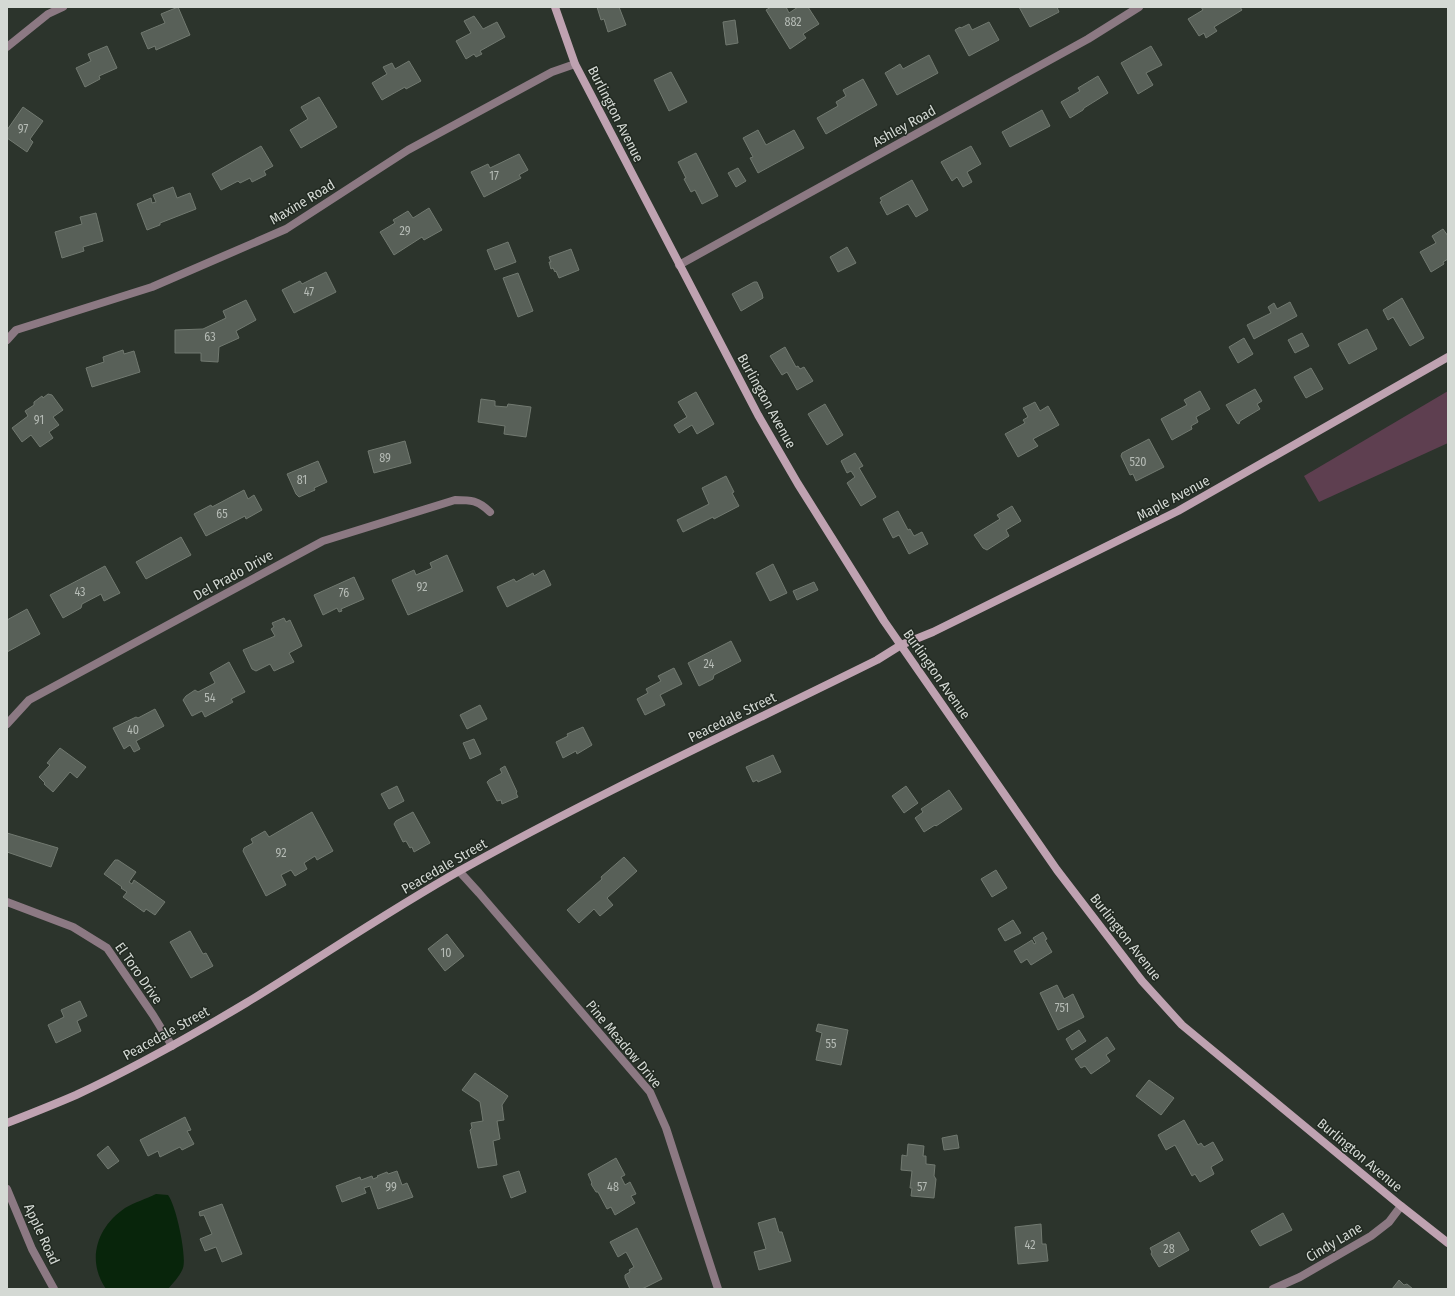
<svg xmlns="http://www.w3.org/2000/svg" width="1455" height="1296" font-family="'Fira Sans Condensed',sans-serif">
<rect width="100%" height="100%" fill="#2c342c"/>
<polygon fill="#5e3f50" points="1448,391 1448,443 1319,502 1304,476"/>
<path fill="#08250b" d="M 156,1194 L 168,1195 C 176,1205 187,1256 183,1268 C 180,1276 173,1283 168,1289 L 106,1289 C 86,1260 97,1227 125,1208 C 135,1202 146,1199 156,1194 Z"/>
<g fill="#586058" stroke="#717970">
<polygon points="178,7 190,35 156,50 155,46 148,49 141,33 165,23 161,14"/>
<polygon points="597,7 619,7 626,25 608,32 604,19 601,20"/>
<polygon points="771,7 786,7 789,13 798,7 808,7 819,24 803,34 806,38 790,49 766,10"/>
<polygon points="1019,7 1057,7 1059,12 1030,27"/>
<polygon points="1201,7 1240,7 1242,10 1214,27 1217,31 1206,38 1204,33 1199,36 1188,19 1203,10"/>
<polygon points="474,16 483,29 497,22 505,37 480,51 482,54 476,57 474,54 466,59 456,41 471,33 464,21"/>
<polygon points="735,20 738,43 726,45 723,22"/>
<polygon points="989,22 999,40 969,56 955,30 960,27 961,28 969,24 972,30"/>
<polygon points="107,46 117,68 99,76 100,79 85,87 76,68 91,61 88,54"/>
<polygon points="1151,46 1162,65 1146,73 1153,85 1138,94 1121,63"/>
<polygon points="929,55 938,73 897,95 885,73 900,64 903,69"/>
<polygon points="409,61 421,81 406,89 405,87 382,100 372,83 387,74 383,67 392,63 395,69"/>
<polygon points="671,72 687,102 669,111 654,80"/>
<polygon points="1098,76 1108,93 1084,108 1083,110 1070,118 1061,102 1080,91 1078,88"/>
<polygon points="863,79 877,105 826,134 817,118 838,106 836,102 846,96 843,90"/>
<polygon points="319,97 337,127 301,148 290,130 308,119 301,107"/>
<polygon points="23,107 43,121 30,139 33,142 27,152 7,138 7,130"/>
<polygon points="1042,110 1050,126 1010,147 1002,132"/>
<polygon points="758,130 766,145 794,130 804,148 758,173 750,158 753,157 743,138"/>
<polygon points="261,146 273,166 264,171 266,175 252,182 250,178 240,183 238,181 221,190 212,174"/>
<polygon points="971,146 981,164 967,172 972,182 963,187 957,177 952,181 941,162"/>
<polygon points="696,153 718,196 702,204 695,190 691,192 684,179 686,178 678,162"/>
<polygon points="519,154 528,170 519,175 521,178 484,197 471,172 488,164 490,168"/>
<polygon points="738,168 746,181 736,187 728,173"/>
<polygon points="912,180 928,210 916,217 908,204 887,215 880,202 882,201 880,198"/>
<polygon points="173,187 177,198 190,193 196,209 160,223 160,225 147,230 137,204 151,198 152,203 156,202 153,195"/>
<polygon points="429,208 442,230 424,240 422,237 394,255 380,232 395,223 393,220 408,211 413,218"/>
<polygon points="96,213 103,241 83,247 84,251 62,258 55,232 82,224 80,217"/>
<polygon points="1443,229 1448,236 1448,259 1443,262 1444,264 1431,272 1420,252 1436,243 1432,236"/>
<polygon points="508,242 516,262 495,270 487,250"/>
<polygon points="847,247 856,263 838,272 830,257"/>
<polygon points="571,249 579,270 559,278 556,271 555,272 553,268 551,269 549,262 551,262 549,257"/>
<polygon points="326,272 336,292 294,313 282,290 300,281 302,284"/>
<polygon points="518,273 533,311 518,317 503,278"/>
<polygon points="754,282 757,282 762,293 763,298 741,311 732,294"/>
<polygon points="1402,298 1424,338 1410,346 1393,317 1388,320 1383,310"/>
<polygon points="246,300 256,320 236,331 239,338 219,347 218,362 201,361 201,353 175,353 175,330 203,329 226,318 223,311"/>
<polygon points="1290,302 1297,316 1254,339 1247,325 1271,313 1268,307 1274,303 1277,309"/>
<polygon points="1367,329 1377,349 1349,364 1338,344"/>
<polygon points="1302,333 1309,346 1295,353 1288,340"/>
<polygon points="1244,338 1253,354 1238,363 1229,347"/>
<polygon points="785,347 796,367 798,366 800,369 804,367 813,381 797,390 787,372 782,375 770,356"/>
<polygon points="123,350 124,354 134,351 140,372 92,387 86,368 104,362 103,357"/>
<polygon points="1311,368 1323,389 1306,398 1294,377"/>
<polygon points="1255,389 1262,401 1257,404 1260,409 1240,421 1239,424 1237,423 1226,405"/>
<polygon points="1200,391 1210,409 1196,417 1198,422 1191,426 1192,429 1172,440 1161,419 1187,405 1184,400"/>
<polygon points="696,392 714,424 697,434 692,425 679,433 674,425 687,417 678,402"/>
<polygon points="48,394 52,395 63,410 53,417 59,425 49,432 53,438 40,447 31,435 22,442 12,428 28,416 25,411 34,405 34,402 42,396 43,398"/>
<polygon points="481,399 495,401 495,406 507,407 508,404 531,407 526,437 504,434 505,426 478,422"/>
<polygon points="1035,402 1040,411 1048,406 1059,425 1033,439 1038,446 1018,457 1005,434 1025,423 1023,420 1028,417 1023,408"/>
<polygon points="825,404 843,435 827,445 808,414"/>
<polygon points="1149,439 1164,467 1136,481 1133,474 1130,475 1121,456 1122,453"/>
<polygon points="405,441 411,463 374,473 368,451"/>
<polygon points="855,453 863,466 859,468 876,497 861,506 847,483 855,477 851,471 847,473 841,461"/>
<polygon points="318,461 327,482 314,488 315,490 299,497 296,494 287,474"/>
<polygon points="726,476 734,492 732,493 739,506 714,519 713,517 683,532 677,520 709,504 702,488"/>
<polygon points="244,490 248,499 254,495 262,510 246,519 245,516 206,536 194,514 211,505 212,507"/>
<polygon points="1012,506 1021,521 1006,530 1009,536 987,550 983,548 974,535 1000,519 997,515"/>
<polygon points="898,511 908,530 910,529 914,536 922,532 928,544 909,554 899,535 893,538 883,519"/>
<polygon points="181,537 191,555 146,579 136,562"/>
<polygon points="447,555 463,591 408,615 392,580 414,570 416,575 432,568 430,563"/>
<polygon points="773,564 787,593 770,601 756,573"/>
<polygon points="105,566 120,593 104,601 101,594 82,604 81,608 63,618 50,595"/>
<polygon points="544,570 551,585 507,607 497,587 514,579 516,582 533,573 534,576"/>
<polygon points="354,577 364,599 341,609 342,611 339,612 337,608 323,615 314,595"/>
<polygon points="814,582 818,590 797,600 793,591"/>
<polygon points="27,609 40,634 7,652 7,620"/>
<polygon points="284,618 286,622 290,620 302,646 289,653 294,662 274,671 270,664 256,671 252,669 243,650 275,636 271,629 274,627 272,623"/>
<polygon points="731,641 741,661 714,675 713,679 699,686 688,663"/>
<polygon points="229,662 245,692 231,699 233,702 205,717 202,711 192,716 183,700 186,696 195,690 198,692 215,683 210,673"/>
<polygon points="674,668 682,684 660,695 665,705 645,715 637,699 648,693 646,689 661,681 658,676"/>
<polygon points="480,705 487,719 467,729 460,715"/>
<polygon points="155,709 164,726 136,741 140,749 134,752 130,745 124,749 113,728 136,717 138,718"/>
<polygon points="583,727 592,745 577,754 576,751 563,758 556,742 568,736 567,734"/>
<polygon points="474,739 481,754 470,759 463,743"/>
<polygon points="60,748 86,767 77,778 70,772 53,792 44,784 45,783 39,777 50,765 47,763"/>
<polygon points="773,755 781,772 758,782 757,780 753,782 746,767"/>
<polygon points="505,766 517,792 516,793 518,797 502,804 501,800 497,801 487,782 489,780 502,773 500,769"/>
<polygon points="397,786 404,801 389,809 381,794"/>
<polygon points="906,786 918,803 904,813 892,796"/>
<polygon points="949,790 962,809 936,826 935,825 924,832 915,818 923,812 921,809"/>
<polygon points="312,812 333,851 317,860 315,856 304,863 307,869 295,876 291,870 281,875 286,885 266,896 243,851 244,848 253,843 251,839 265,831 269,837"/>
<polygon points="413,812 430,843 414,852 412,847 410,848 406,841 403,842 394,824 396,821"/>
<polygon points="7,833 58,848 51,867 7,852"/>
<polygon points="624,857 637,871 607,898 613,905 600,916 594,909 579,923 567,910 602,879 601,877"/>
<polygon points="115,860 118,860 136,872 129,882 132,884 134,880 165,902 155,915 146,909 144,912 123,897 127,892 121,888 122,887 104,874"/>
<polygon points="996,870 1007,888 992,897 981,879"/>
<polygon points="1013,920 1021,933 1005,941 998,929"/>
<polygon points="190,931 203,954 206,953 213,966 191,978 170,942"/>
<polygon points="1043,932 1047,939 1045,940 1052,952 1031,965 1027,959 1021,963 1014,951 1032,940 1034,944 1036,943 1033,938"/>
<polygon points="447,934 464,956 445,971 428,949"/>
<polygon points="1057,985 1064,999 1073,994 1084,1017 1058,1030 1040,993"/>
<polygon points="80,1001 87,1016 77,1021 81,1031 56,1043 48,1025 64,1017 61,1010"/>
<polygon points="818,1024 848,1030 841,1065 816,1060 822,1033 816,1031"/>
<polygon points="1079,1030 1086,1041 1072,1050 1066,1039"/>
<polygon points="1107,1037 1115,1049 1106,1055 1110,1061 1091,1074 1085,1066 1081,1068 1075,1059"/>
<polygon points="475,1073 508,1096 502,1105 504,1120 497,1121 500,1139 493,1141 497,1165 478,1168 470,1130 472,1128 471,1123 483,1121 480,1102 462,1090"/>
<polygon points="1149,1080 1174,1098 1161,1115 1136,1096"/>
<polygon points="185,1117 191,1130 187,1131 194,1144 182,1150 180,1147 160,1157 158,1151 148,1156 140,1140"/>
<polygon points="1184,1120 1198,1145 1201,1143 1204,1147 1213,1142 1223,1160 1211,1167 1214,1174 1200,1182 1195,1174 1192,1176 1175,1145 1166,1150 1158,1135"/>
<polygon points="957,1135 959,1148 944,1150 942,1138"/>
<polygon points="908,1144 924,1146 923,1156 926,1156 926,1164 935,1165 934,1176 936,1179 934,1198 911,1196 912,1188 910,1188 912,1171 901,1170 902,1155 907,1156"/>
<polygon points="108,1146 119,1161 108,1169 97,1155"/>
<polygon points="616,1158 625,1175 621,1177 625,1185 630,1182 636,1194 631,1196 635,1203 615,1215 611,1207 607,1209 598,1192 596,1192 591,1184 592,1183 588,1174"/>
<polygon points="397,1171 402,1185 407,1183 413,1197 378,1209 370,1186 364,1188 366,1193 342,1202 336,1186 360,1177 361,1180 372,1176 373,1179 378,1177 377,1176 387,1172 388,1174"/>
<polygon points="519,1171 526,1192 511,1198 503,1176"/>
<polygon points="222,1204 242,1254 222,1262 216,1247 205,1251 200,1239 212,1234 204,1215 200,1216 199,1212"/>
<polygon points="1283,1213 1292,1230 1260,1246 1251,1231"/>
<polygon points="775,1218 779,1232 782,1232 791,1261 759,1270 754,1252 766,1249 758,1223"/>
<polygon points="1041,1224 1042,1244 1046,1244 1048,1261 1018,1264 1015,1227"/>
<polygon points="637,1228 662,1279 642,1289 630,1289 625,1278 625,1275 630,1272 629,1270 634,1267 626,1252 618,1257 610,1242"/>
<polygon points="1179,1232 1189,1250 1159,1267 1151,1254 1152,1252 1150,1248"/>
<polygon points="1399,1280 1404,1285 1407,1284 1413,1289 1392,1289"/>
</g>
<g fill="none" stroke-linecap="round" stroke-linejoin="round">
<g stroke="#8c7983" stroke-width="8">
<polyline points="7,47 48,14 63,7"/>
<polyline points="679,265 1088,39 1139,7"/>
<polyline points="7,340 16,330 152,287 286,229 408,150 552,72 575,64"/>
<path d="M 7,724 L 29,700 L 323,541 L 455,500 C 471,500 478,500 490,512"/>
<polyline points="459,871 479,893 650,1092 666,1128 718,1289"/>
<polyline points="7,902 73,927 107,948 153,1015 172,1046"/>
<polyline points="7,1189 32,1249 54,1289"/>
<polyline points="1273,1289 1300,1277 1371,1236 1389,1222 1401,1206"/>
</g>
<g stroke="#bfa2b1" stroke-width="8">
<polyline points="555,7 575,64 758,415 798,484 884,621 1057,870 1142,981 1182,1025 1401,1206 1448,1243"/>
<path d="M 7,1123 C 30,1114 53,1105 76,1095 C 134,1068 191,1036 246,1003 C 318,959 388,911 461,870 C 597,794 738,729 877,660 L 901,645 L 933,632 L 1178,511 L 1448,357"/>
</g>
</g>
<g text-anchor="middle" stroke-width="3" stroke-linejoin="round" paint-order="stroke">
<g font-size="12" fill="#b5bbb5">
<text x="793" y="26">882</text>
<text x="23" y="133">97</text>
<text x="494" y="180">17</text>
<text x="405" y="235">29</text>
<text x="309" y="296">47</text>
<text x="210" y="341">63</text>
<text x="39" y="424">91</text>
<text x="385" y="462">89</text>
<text x="1138" y="466">520</text>
<text x="302" y="484">81</text>
<text x="222" y="518">65</text>
<text x="422" y="591">92</text>
<text x="80" y="596">43</text>
<text x="344" y="597">76</text>
<text x="709" y="668">24</text>
<text x="210" y="702">54</text>
<text x="133" y="734">40</text>
<text x="281" y="857">92</text>
<text x="446" y="957">10</text>
<text x="1062" y="1012">751</text>
<text x="831" y="1048">55</text>
<text x="391" y="1191">99</text>
<text x="613" y="1191">48</text>
<text x="922" y="1191">57</text>
<text x="1030" y="1249">42</text>
<text x="1169" y="1253">28</text>
</g>
<g font-size="14" fill="#d4d9d4" stroke="#222a22">
<text transform="translate(616 114) rotate(63)" y="5">Burlington Avenue</text>
<text transform="translate(904 126) rotate(-29)" y="5">Ashley Road</text>
<text transform="translate(302 202) rotate(-31)" y="5">Maxine Road</text>
<text transform="translate(767 401) rotate(61)" y="5">Burlington Avenue</text>
<text transform="translate(1173 498) rotate(-28)" y="5">Maple Avenue</text>
<text transform="translate(233 575) rotate(-29)" y="5">Del Prado Drive</text>
<text transform="translate(937 674) rotate(55)" y="5">Burlington Avenue</text>
<text transform="translate(732 717) rotate(-26)" y="5">Peacedale Street</text>
<text transform="translate(444 866) rotate(-30)" y="5">Peacedale Street</text>
<text transform="translate(1126 937) rotate(52)" y="5">Burlington Avenue</text>
<text transform="translate(139 973) rotate(55)" y="5">El Toro Drive</text>
<text transform="translate(166 1033) rotate(-29)" y="5">Peacedale Street</text>
<text transform="translate(624 1044) rotate(50)" y="5">Pine Meadow Drive</text>
<text transform="translate(1360 1155) rotate(40)" y="5">Burlington Avenue</text>
<text transform="translate(42 1234) rotate(65)" y="5">Apple Road</text>
<text transform="translate(1334 1242) rotate(-31)" y="5">Cindy Lane</text>
</g>
</g>
<rect width="1455" height="1296" fill="none" stroke="#d4d9d4" stroke-width="16"/>
</svg>
